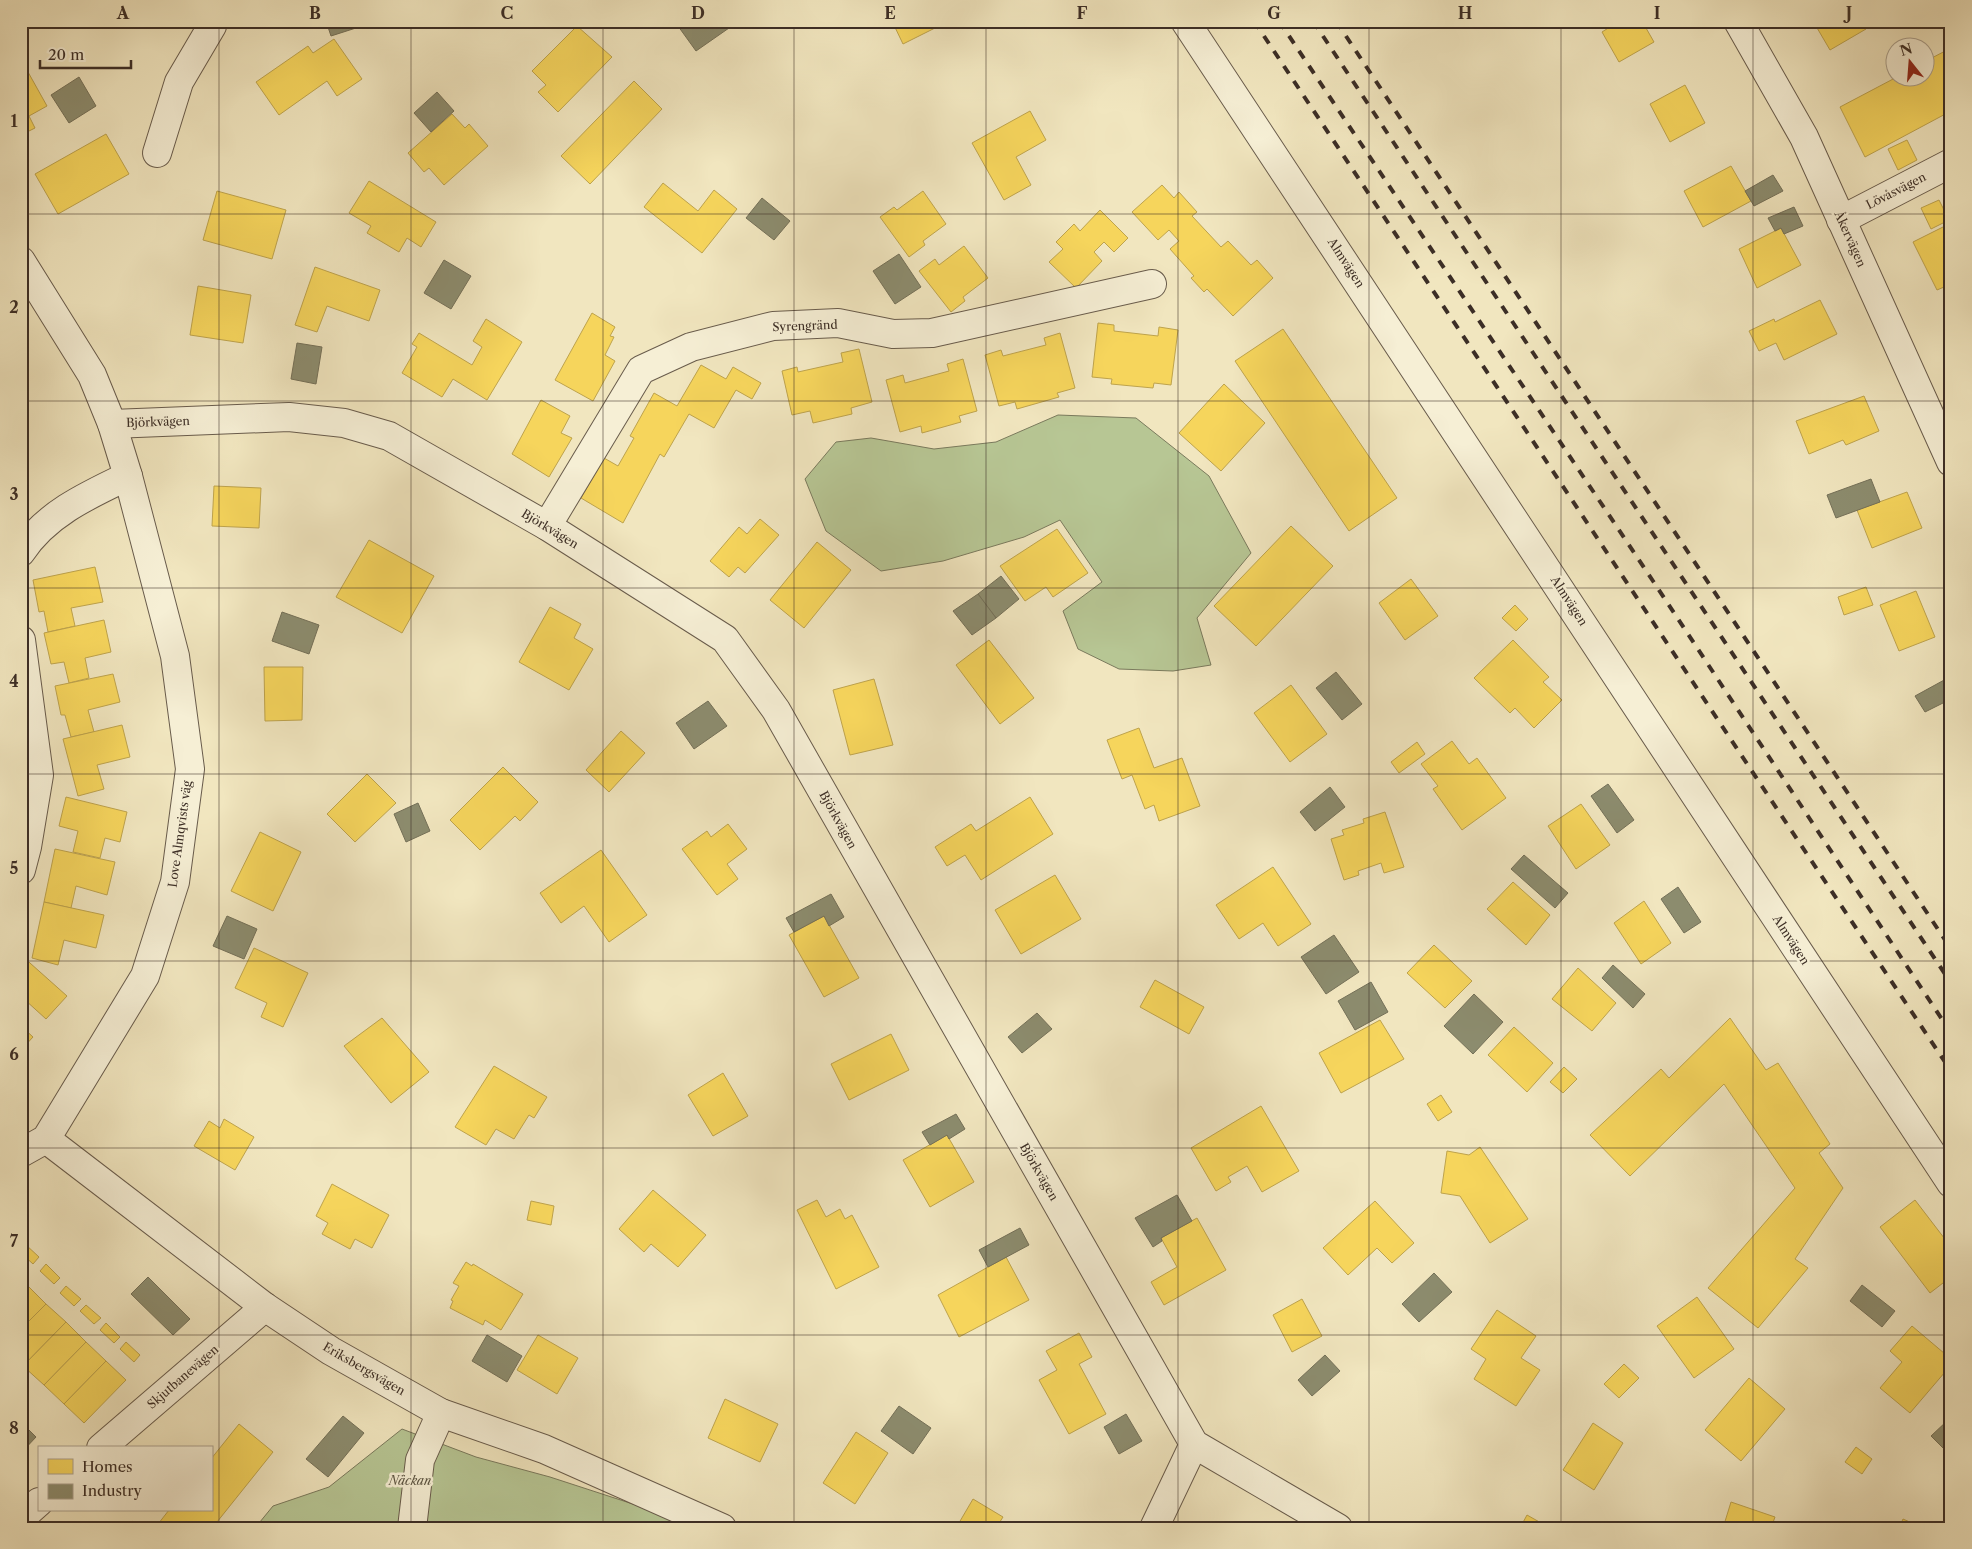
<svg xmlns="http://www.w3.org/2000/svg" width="1972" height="1549" font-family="'Libre Caslon Text',serif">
<rect width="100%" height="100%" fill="#f1e6bf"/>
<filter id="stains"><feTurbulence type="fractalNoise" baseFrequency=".004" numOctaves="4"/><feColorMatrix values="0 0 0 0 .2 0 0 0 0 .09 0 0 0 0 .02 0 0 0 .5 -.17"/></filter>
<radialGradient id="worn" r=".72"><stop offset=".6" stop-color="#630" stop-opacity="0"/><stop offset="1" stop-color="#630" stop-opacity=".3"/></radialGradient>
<g fill="#b7c694" stroke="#7a7a5d">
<polygon points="1058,415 1136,418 1209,476 1251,553 1197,618 1211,665 1173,671 1119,669 1078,649 1063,611 1102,582 1060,520 1024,537 943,561 881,571 826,531 805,479 836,442 871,438 934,449 996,442"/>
<polygon points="402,1429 476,1457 550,1477 679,1519 689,1528 255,1528 273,1506 329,1487"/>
</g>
<g fill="#f6d55c" stroke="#bea34c">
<polygon points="892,21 932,21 935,28 903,44"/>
<polygon points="1554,21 1567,21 1557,27"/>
<polygon points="1610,21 1642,21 1654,42 1619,62 1602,32 1613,25"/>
<polygon points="1813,21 1862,21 1866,29 1830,50"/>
<polygon points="577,26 612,57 558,112 538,92 546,85 532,71"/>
<polygon points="334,39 362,79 337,96 327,81 279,115 256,82 308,46 313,53"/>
<polygon points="1951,48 1951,111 1865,157 1840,107 1895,78 1924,78 1924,62"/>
<polygon points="28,72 47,106 29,116 35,128 21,135 21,76"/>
<polygon points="634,81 662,109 590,184 561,156"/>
<polygon points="1685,85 1705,123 1670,142 1650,104"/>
<polygon points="1030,111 1046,140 1016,157 1031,185 1004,200 972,143"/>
<polygon points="452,114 465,128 469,124 488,146 444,185 429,168 424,172 408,153"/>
<polygon points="106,134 129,174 58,214 35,174"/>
<polygon points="1907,140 1917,160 1898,170 1888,149"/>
<polygon points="1731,166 1751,201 1703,227 1684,191"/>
<polygon points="369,181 436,222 421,247 407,238 399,252 367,233 371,226 349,213"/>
<polygon points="663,183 698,211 714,190 737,209 702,253 644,207"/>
<polygon points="1162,185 1174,198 1179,192 1197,212 1192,216 1221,247 1228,241 1251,265 1257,260 1273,278 1233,316 1207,289 1204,292 1191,278 1194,276 1170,249 1179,241 1169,230 1158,240 1132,212"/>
<polygon points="217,191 286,210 272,259 203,240"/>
<polygon points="923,191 946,224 923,241 925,245 909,257 880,217 894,207 897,210"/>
<polygon points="1939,200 1949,220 1931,229 1921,208"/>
<polygon points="1100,210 1128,238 1114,252 1104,242 1094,252 1102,261 1076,288 1049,262 1063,249 1056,242 1074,224 1080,231"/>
<polygon points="1951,223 1951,284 1937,290 1913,242"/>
<polygon points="1781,228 1801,265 1757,288 1739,249"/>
<polygon points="964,246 988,278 963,297 965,301 951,312 919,271 935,259 939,265"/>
<polygon points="315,267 380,290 369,321 327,306 317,332 295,325"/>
<polygon points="198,286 251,295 243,343 190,335"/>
<polygon points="1820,300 1837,334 1784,360 1776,343 1759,351 1749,331 1774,319 1775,322"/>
<polygon points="592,313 615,327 610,336 614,337 605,355 615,361 593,401 555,380"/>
<polygon points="486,319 522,342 487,400 453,379 442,397 402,373 417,347 412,344 419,333 472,365 482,347 473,341"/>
<polygon points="1098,323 1114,325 1114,331 1158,336 1159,327 1178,330 1171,385 1154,383 1153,388 1111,384 1112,379 1092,377"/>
<polygon points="1283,329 1397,498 1349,531 1235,361"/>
<polygon points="1060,333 1075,388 1057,393 1059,397 1017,409 1015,402 999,406 985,355 1001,350 1003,356 1046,345 1044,338"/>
<polygon points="859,349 872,402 851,408 852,414 813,423 810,411 792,415 782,371 797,367 798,372 843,362 841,353"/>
<polygon points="963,359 977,411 959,416 961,422 922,433 921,426 900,432 886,380 903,375 905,383 949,371 947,364"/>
<polygon points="701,365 726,379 733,367 761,383 752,399 736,390 714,428 689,414 664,457 660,454 623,523 581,498 604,458 618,466 634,438 630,436 654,393 677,406"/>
<polygon points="1224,384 1265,423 1221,471 1179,433"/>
<polygon points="1864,396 1879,431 1846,445 1843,440 1809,454 1796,421"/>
<polygon points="541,400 570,416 561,433 572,438 549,477 512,454"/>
<polygon points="214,486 261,488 259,528 212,526"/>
<polygon points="1907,492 1922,528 1872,548 1857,510"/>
<polygon points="760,519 779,535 745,573 738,567 729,577 710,561 739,527 747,534"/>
<polygon points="1291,526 1333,566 1256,646 1214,606"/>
<polygon points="1057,529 1088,573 1053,597 1046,587 1025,601 1000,566"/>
<polygon points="369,540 434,576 402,633 336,597"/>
<polygon points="817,542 851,570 804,628 770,600"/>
<polygon points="95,567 103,602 71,608 75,626 48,632 44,611 39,612 33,580"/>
<polygon points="1411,579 1438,616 1405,640 1379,603"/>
<polygon points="1866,587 1873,605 1844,615 1838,597"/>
<polygon points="1916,591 1935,637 1899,651 1880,605"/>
<polygon points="1515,605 1528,619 1516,631 1502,618"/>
<polygon points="550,607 581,624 574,638 593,649 569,690 519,662"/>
<polygon points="104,620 111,652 85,658 89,678 69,683 64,662 51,664 44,633"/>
<polygon points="989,640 1034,698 1000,724 956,665"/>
<polygon points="1513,640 1549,677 1543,682 1562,700 1534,728 1515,708 1510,713 1474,678"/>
<polygon points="264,667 303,667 302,720 265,721"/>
<polygon points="113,674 120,702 88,710 94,732 71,737 65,715 61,715 55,686"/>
<polygon points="874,679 893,745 850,755 833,690"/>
<polygon points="1291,685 1327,734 1290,762 1254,713"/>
<polygon points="122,725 130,757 97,765 104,789 78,796 63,739"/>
<polygon points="1139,728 1154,768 1182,758 1200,806 1159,821 1154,805 1145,809 1132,775 1122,779 1107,740"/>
<polygon points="621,731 645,753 609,792 586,770"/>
<polygon points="1452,741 1469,764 1477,758 1506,798 1462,830 1433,789 1438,786 1421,764"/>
<polygon points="1417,742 1425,754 1399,773 1391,762"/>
<polygon points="503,767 538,802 520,821 515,816 480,850 450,820"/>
<polygon points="367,774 396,803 355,842 327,814"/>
<polygon points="66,797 127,812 120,842 105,838 100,858 73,852 78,831 59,826"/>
<polygon points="1030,797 1053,834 981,880 965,855 947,866 935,847 971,824 976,831"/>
<polygon points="1581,804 1610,845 1576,869 1548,826"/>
<polygon points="1385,812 1404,867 1384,873 1381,863 1358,871 1359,875 1344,880 1331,839 1344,835 1342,830 1364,823 1363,819"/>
<polygon points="728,824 747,849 727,864 738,879 717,895 682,849 707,831 711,837"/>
<polygon points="260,832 301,852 273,911 231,891"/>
<polygon points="55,849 115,862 107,895 76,886 71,908 44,902"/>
<polygon points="601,850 647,915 609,942 584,906 561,923 540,893"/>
<polygon points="1273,867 1311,924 1278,946 1263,923 1239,939 1216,905"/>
<polygon points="1055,875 1081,919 1021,954 995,910"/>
<polygon points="1513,882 1550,915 1526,945 1487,909"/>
<polygon points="1644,901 1671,943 1641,964 1614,923"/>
<polygon points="44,902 104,915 96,948 64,940 58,965 32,958"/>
<polygon points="824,916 859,978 824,997 789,935"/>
<polygon points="1434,945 1472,981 1445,1008 1407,973"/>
<polygon points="254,948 308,973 283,1027 261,1017 267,1003 235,988"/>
<polygon points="21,955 67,996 46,1019 24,999 21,1002"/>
<polygon points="1578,968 1616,1003 1592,1031 1552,999"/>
<polygon points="1155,980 1204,1007 1189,1034 1140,1007"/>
<polygon points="382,1018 429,1072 391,1103 344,1046"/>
<polygon points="1730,1018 1766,1070 1778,1063 1830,1144 1819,1153 1843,1188 1795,1259 1808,1268 1758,1328 1708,1288 1795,1188 1724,1084 1630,1176 1590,1135 1661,1069 1669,1078"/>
<polygon points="1380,1020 1404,1059 1341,1093 1319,1053"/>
<polygon points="21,1026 33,1037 21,1050"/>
<polygon points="1514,1027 1553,1063 1527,1092 1488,1055"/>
<polygon points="891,1034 909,1070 849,1100 831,1064"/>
<polygon points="494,1066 547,1097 534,1118 529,1115 514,1139 496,1129 486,1145 455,1127"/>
<polygon points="1564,1067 1577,1079 1563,1093 1550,1082"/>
<polygon points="723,1073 748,1116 713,1136 688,1095"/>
<polygon points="1441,1095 1452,1112 1438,1121 1427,1104"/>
<polygon points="1261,1106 1299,1171 1262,1192 1247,1166 1228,1177 1231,1182 1216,1191 1191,1148"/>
<polygon points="224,1119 254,1137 235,1170 194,1146 209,1121 220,1128"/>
<polygon points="947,1135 974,1182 930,1207 903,1160"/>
<polygon points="1480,1147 1528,1219 1490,1243 1460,1196 1441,1193 1447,1151 1469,1155"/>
<polygon points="332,1184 389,1215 372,1248 355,1239 350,1249 322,1234 328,1223 316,1216"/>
<polygon points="653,1190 706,1235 678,1267 651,1244 644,1252 619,1229"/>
<polygon points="817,1200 826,1217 840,1209 845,1219 852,1215 879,1267 836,1289 797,1210"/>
<polygon points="1915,1200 1951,1247 1951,1292 1943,1283 1930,1293 1880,1227"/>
<polygon points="531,1201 554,1206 551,1225 527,1220"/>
<polygon points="1375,1201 1414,1243 1392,1263 1377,1248 1348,1275 1323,1248"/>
<polygon points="1197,1218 1226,1270 1164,1305 1151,1282 1177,1267 1161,1238"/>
<polygon points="25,1244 39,1257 33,1264 21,1253 21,1248"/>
<polygon points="1006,1257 1029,1300 959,1337 938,1295"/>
<polygon points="466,1262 472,1266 473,1264 523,1294 501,1330 485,1320 483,1325 450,1308 453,1301 451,1300 459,1286 453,1283"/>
<polygon points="46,1264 60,1278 54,1284 40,1271"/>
<polygon points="21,1279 26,1284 21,1289"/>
<polygon points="26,1284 46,1304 21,1329 21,1289"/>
<polygon points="66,1286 81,1299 74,1306 60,1293"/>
<polygon points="1697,1297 1734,1349 1694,1378 1657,1326"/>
<polygon points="1302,1299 1322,1336 1292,1352 1273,1315"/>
<polygon points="46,1304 66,1322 23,1366 21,1364 21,1329"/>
<polygon points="86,1305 101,1318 94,1324 80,1311"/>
<polygon points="1497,1310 1536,1336 1521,1358 1540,1370 1516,1406 1474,1379 1486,1359 1471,1349"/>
<polygon points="66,1322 86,1342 44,1385 23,1366"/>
<polygon points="106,1323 120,1337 114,1343 100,1330"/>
<polygon points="1912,1326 1951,1359 1951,1365 1910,1413 1880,1388 1902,1362 1890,1351"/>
<polygon points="1079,1333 1092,1357 1079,1364 1106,1414 1069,1434 1039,1380 1057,1370 1046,1351"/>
<polygon points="538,1335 578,1358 557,1394 517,1370"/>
<polygon points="86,1342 106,1361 64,1404 44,1385"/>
<polygon points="126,1342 140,1355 134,1362 120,1349"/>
<polygon points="106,1361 126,1380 84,1423 64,1404"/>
<polygon points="1624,1364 1639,1378 1619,1398 1604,1384"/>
<polygon points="1749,1378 1785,1409 1741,1461 1705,1430"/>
<polygon points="725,1399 778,1424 760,1462 708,1438"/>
<polygon points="1593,1423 1623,1443 1594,1490 1563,1470"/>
<polygon points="239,1424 273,1452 217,1522 212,1528 155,1528 169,1510 211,1510 211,1459"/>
<polygon points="856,1432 888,1453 855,1504 823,1483"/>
<polygon points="1856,1447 1872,1459 1862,1474 1845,1462"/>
<polygon points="973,1499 1003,1517 996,1528 956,1528"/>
<polygon points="1731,1502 1775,1517 1771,1528 1723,1528"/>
<polygon points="1527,1515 1550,1528 1520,1528"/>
<polygon points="1903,1519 1923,1528 1899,1528"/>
<polygon points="132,1521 140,1528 126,1528"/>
</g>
<g fill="#8c8c6e" stroke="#747058">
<polygon points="326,21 358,21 359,27 331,36"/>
<polygon points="684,21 724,21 729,28 696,51 678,26"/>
<polygon points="79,77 96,106 69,123 51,95"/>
<polygon points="437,92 454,111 431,132 414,113"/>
<polygon points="1773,175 1783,191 1754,206 1745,191"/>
<polygon points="762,198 790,221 774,240 746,218"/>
<polygon points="1794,207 1803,226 1784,234 1781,228 1775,231 1768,218"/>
<polygon points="899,254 921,287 895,304 873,271"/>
<polygon points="444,260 471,276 451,309 424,293"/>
<polygon points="297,343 322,347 316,384 291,379"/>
<polygon points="1871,479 1880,502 1836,518 1827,495"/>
<polygon points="1001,576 1019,599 996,618 978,594"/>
<polygon points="978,594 996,618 972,635 953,611"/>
<polygon points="282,612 319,625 309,654 272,641"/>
<polygon points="1336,672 1362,704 1342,720 1316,688"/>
<polygon points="1946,679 1951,687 1951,699 1925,712 1915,696"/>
<polygon points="708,701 727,726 694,749 676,723"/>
<polygon points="1608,784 1634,820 1617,833 1591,796"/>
<polygon points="1330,787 1345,807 1315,831 1300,812"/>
<polygon points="418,803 430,831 406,842 394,814"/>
<polygon points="1524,855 1568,893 1555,908 1511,869"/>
<polygon points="1678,887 1701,922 1684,933 1661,899"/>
<polygon points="831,894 844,917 829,926 824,916 794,932 786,918"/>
<polygon points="227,916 257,929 244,959 213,946"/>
<polygon points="1334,935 1359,972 1326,994 1301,957"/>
<polygon points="1613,965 1645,994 1633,1008 1602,978"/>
<polygon points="1371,982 1388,1012 1355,1030 1338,1001"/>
<polygon points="1474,994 1503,1022 1473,1054 1444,1026"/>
<polygon points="1037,1013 1052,1029 1022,1053 1008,1037"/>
<polygon points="956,1114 965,1129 949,1139 947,1135 930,1145 922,1132"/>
<polygon points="1177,1195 1192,1221 1161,1238 1162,1241 1153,1247 1135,1218"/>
<polygon points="1020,1228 1029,1245 988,1267 979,1250"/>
<polygon points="1434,1273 1452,1292 1419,1322 1402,1304"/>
<polygon points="148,1277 190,1319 173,1335 131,1294"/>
<polygon points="1862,1285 1895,1311 1882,1327 1850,1301"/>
<polygon points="487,1335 522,1356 507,1382 472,1361"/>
<polygon points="1325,1355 1340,1371 1312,1396 1298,1380"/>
<polygon points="899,1406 931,1428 913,1454 881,1431"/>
<polygon points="1126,1414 1142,1441 1119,1454 1104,1427"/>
<polygon points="343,1416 364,1433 328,1477 306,1459"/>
<polygon points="1948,1420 1951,1423 1951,1456 1931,1436"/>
<polygon points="21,1422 36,1437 21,1453"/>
</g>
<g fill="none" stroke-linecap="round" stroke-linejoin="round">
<defs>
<g id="minor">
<polyline points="1185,21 1951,1183"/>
<polyline points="1738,21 1804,137 1951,462"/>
<polyline points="157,153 179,82 212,26 213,21"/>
<polyline points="1841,220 1951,163"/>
<polyline points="21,261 92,375 112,424 128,476 175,656 190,769 175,882 145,976 46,1139 21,1153"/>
<polyline points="112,424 289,417 344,423 389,436 547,526 725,639 776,710 1194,1444 1338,1528"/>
<polyline points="547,526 641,370 691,347 773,326 838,323 893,334 932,333 1152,284"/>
<path d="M 21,552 C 46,514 88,495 128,476"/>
<polyline points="21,640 39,775 27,847 21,870"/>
<polyline points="46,1139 265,1307 331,1351 441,1413 544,1449 722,1528"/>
<polyline points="101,1448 265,1307"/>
<polyline points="21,1518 39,1502"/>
<polyline points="412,1528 420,1460 441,1413"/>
<polyline points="1154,1528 1194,1444"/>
</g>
</defs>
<use href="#minor" stroke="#695c4c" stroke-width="30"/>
<use href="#minor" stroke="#f6efd5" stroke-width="28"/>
<g stroke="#3c2e26" stroke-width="4" stroke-dasharray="9 9" stroke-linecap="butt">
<polyline points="1254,21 1951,1071"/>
<polyline points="1279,21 1653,581 1951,1033"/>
<polyline points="1313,21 1951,983"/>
<polyline points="1336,21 1951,949"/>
</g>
</g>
<path fill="none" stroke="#3c2e26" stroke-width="1" stroke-opacity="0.55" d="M 219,21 L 219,1528M 411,21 L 411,1528M 603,21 L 603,1528M 794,21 L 794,1528M 986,21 L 986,1528M 1178,21 L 1178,1528M 1369,21 L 1369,1528M 1561,21 L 1561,1528M 1753,21 L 1753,1528M 21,214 L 1951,214M 21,401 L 1951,401M 21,588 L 1951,588M 21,774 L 1951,774M 21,961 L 1951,961M 21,1148 L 1951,1148M 21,1335 L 1951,1335"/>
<g text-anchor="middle" stroke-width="5" stroke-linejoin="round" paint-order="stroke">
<g font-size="12" fill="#3c2e26" stroke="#f6efd5">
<text transform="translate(1896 191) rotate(-27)" y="4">Lövåsvägen</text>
<text transform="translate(1850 239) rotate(66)" y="4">Åkervägen</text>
<text transform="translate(1346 263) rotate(57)" y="4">Almvägen</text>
<text transform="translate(805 326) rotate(-2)" y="4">Syrengränd</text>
<text transform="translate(158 422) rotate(-2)" y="4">Björkvägen</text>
<text transform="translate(550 529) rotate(31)" y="4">Björkvägen</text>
<text transform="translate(1569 601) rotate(57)" y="4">Almvägen</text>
<text transform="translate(838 820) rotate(61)" y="4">Björkvägen</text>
<text transform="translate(180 834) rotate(-82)" y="4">Love Almqvists väg</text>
<text transform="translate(1791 940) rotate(57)" y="4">Almvägen</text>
<text transform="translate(1039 1172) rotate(60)" y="4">Björkvägen</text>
<text transform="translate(364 1369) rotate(30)" y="4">Eriksbergsvägen</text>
<text transform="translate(183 1377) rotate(-41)" y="4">Skjutbanevägen</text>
</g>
<g font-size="12" font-style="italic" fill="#5b5442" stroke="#f6efd5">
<text x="410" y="1485">Näckan</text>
</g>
</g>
<rect width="1972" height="1549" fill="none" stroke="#f1e6bf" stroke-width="55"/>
<rect x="38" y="1446" width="175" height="65" fill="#f6efd5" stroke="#aca28f"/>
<rect x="48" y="1459" width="25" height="15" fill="#f6d55c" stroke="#aca28f"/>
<text x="82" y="1472" font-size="15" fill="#3c2e26">Homes</text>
<rect x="48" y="1484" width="25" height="15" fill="#8c8c6e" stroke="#aca28f"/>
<text x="82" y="1496" font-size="15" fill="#3c2e26">Industry</text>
<g transform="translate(1910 62) rotate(343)"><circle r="24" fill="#f6efd5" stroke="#aca28f"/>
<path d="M0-4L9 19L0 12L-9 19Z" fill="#8f2418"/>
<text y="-8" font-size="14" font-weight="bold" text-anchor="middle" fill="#3c2e26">N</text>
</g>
<path d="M40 60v8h91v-8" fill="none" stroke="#3c2e26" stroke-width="2.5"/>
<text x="48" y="60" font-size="15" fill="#3c2e26" stroke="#f6efd5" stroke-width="4" paint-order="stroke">20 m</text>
<rect x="28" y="28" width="1916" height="1494" fill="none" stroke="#3c2e26" stroke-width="2"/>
<g font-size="16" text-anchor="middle" font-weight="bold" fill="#3c2e26">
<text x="123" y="19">A</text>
<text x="315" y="19">B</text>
<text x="507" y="19">C</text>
<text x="698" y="19">D</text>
<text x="890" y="19">E</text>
<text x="1082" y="19">F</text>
<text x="1274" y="19">G</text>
<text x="1465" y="19">H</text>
<text x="1657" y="19">I</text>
<text x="1849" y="19">J</text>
<text x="14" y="127">1</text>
<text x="14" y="313">2</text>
<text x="14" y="500">3</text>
<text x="14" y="687">4</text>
<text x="14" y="874">5</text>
<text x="14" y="1060">6</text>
<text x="14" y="1247">7</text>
<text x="14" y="1434">8</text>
</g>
<rect width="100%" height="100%" filter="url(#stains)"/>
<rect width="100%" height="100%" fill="url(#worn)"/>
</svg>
